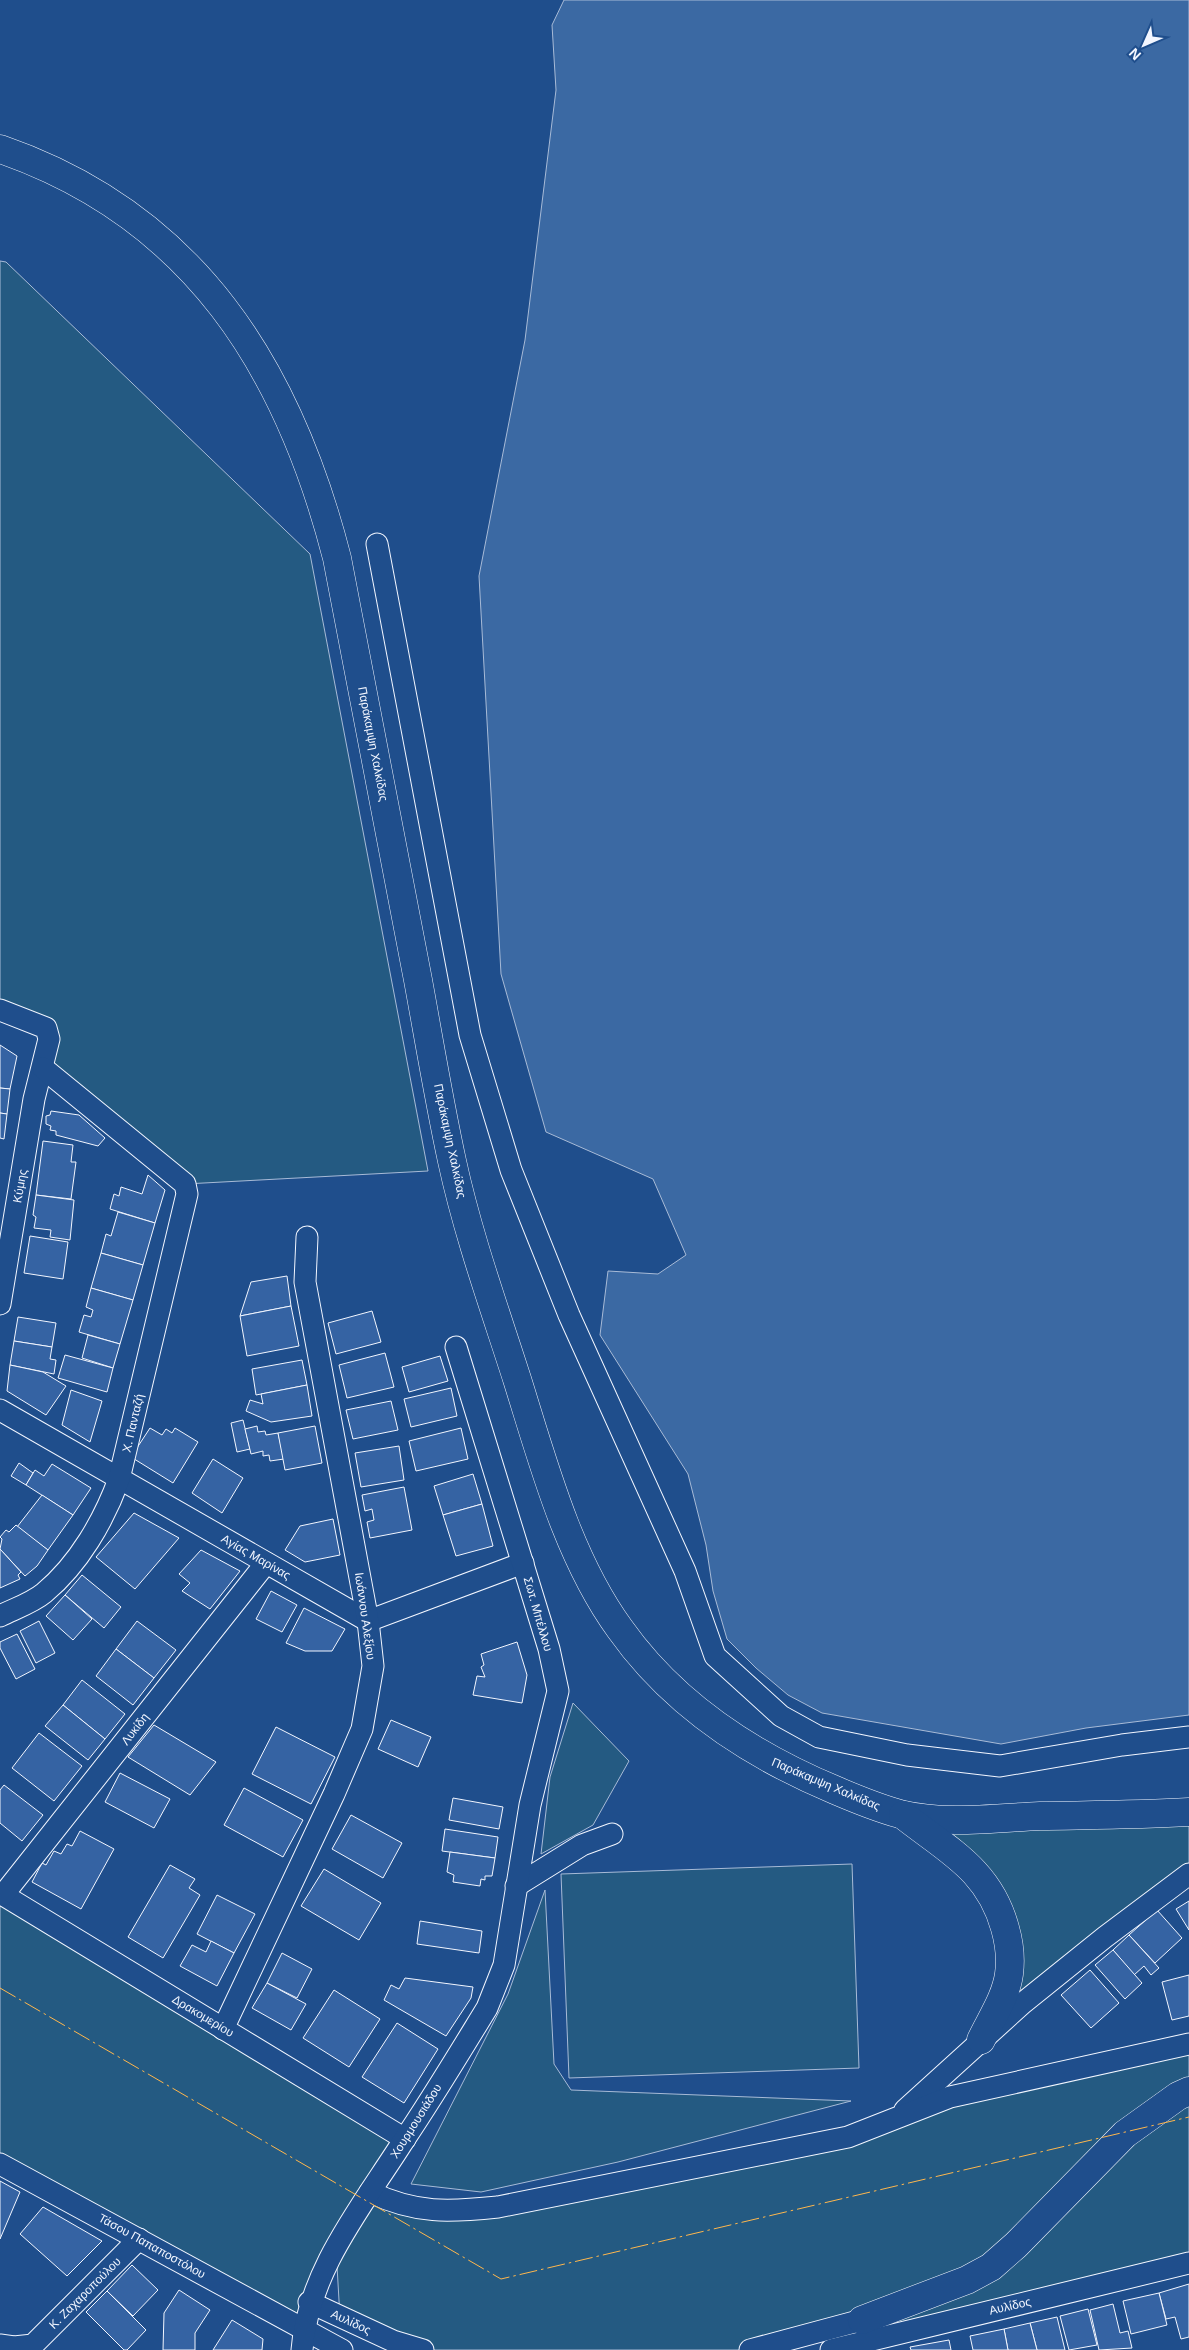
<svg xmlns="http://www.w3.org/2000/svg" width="1189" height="2350" font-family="Helvetica,sans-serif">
<rect width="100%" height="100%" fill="#1f4e8c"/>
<g fill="#245a82" stroke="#a8bbd7">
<polygon points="0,261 6,262 310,554 428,1171 185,1184 43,1068 49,1039 0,1010"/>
<polygon points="573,1703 629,1761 593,1825 541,1854 550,1777"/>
<polygon points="942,1819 1189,1821 1189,1874 981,2040 1009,1942 959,1857"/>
<polygon points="852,1864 859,2068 569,2078 561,1874"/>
<polygon points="545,1890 554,2064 571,2090 851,2101 618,2162 481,2192 411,2184 508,1994"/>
<polygon points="0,1893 405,2139 370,2192 429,2211 895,2118 1189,2044 1189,2263 874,2339 862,2320 750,2350 423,2350 340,2318 336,2248 303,2329 0,2164"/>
</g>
<polygon fill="#3b69a3" stroke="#a8bbd7" points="564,0 1189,0 1189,1715 1086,1728 1001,1744 822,1713 788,1695 756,1668 727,1639 713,1591 706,1545 688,1474 600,1335 608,1271 658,1274 686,1255 653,1179 546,1132 501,974 479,576 525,340 556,90 552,25"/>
<g fill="#3563a3" stroke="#f2f6ff">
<polygon points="0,1045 17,1056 10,1089 0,1088"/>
<polygon points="0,1088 10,1089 7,1114 0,1113"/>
<polygon points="51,1111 79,1115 105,1138 98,1146 56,1135 56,1131 50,1130 51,1126 46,1124 46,1116 50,1115"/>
<polygon points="0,1113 7,1114 4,1139 0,1138"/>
<polygon points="43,1141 73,1145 71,1162 76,1162 71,1199 36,1195"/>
<polygon points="148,1175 165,1190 155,1223 110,1209 114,1194 119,1196 121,1187 142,1194"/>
<polygon points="36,1195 74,1200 70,1240 50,1237 51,1230 34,1228 36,1217 33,1215"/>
<polygon points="118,1212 155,1223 143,1265 101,1253 106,1234 111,1236"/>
<polygon points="30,1236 68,1242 63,1279 24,1273"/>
<polygon points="101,1253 143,1265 133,1300 91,1288"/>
<polygon points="287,1276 291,1306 240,1316 251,1282"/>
<polygon points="91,1288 133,1300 120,1344 79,1332 84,1315 91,1317 93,1310 86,1307"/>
<polygon points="291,1306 299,1346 247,1356 240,1316"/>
<polygon points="372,1311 381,1342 336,1354 328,1323"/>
<polygon points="18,1317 56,1323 52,1347 14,1341"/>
<polygon points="88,1335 120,1344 113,1368 82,1358"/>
<polygon points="14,1341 52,1347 50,1359 56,1360 54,1374 10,1365"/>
<polygon points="385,1353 394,1387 347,1398 339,1365"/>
<polygon points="65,1355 113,1368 107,1392 58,1378"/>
<polygon points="440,1356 448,1381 409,1392 402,1367"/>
<polygon points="302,1360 307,1385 256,1395 252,1369"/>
<polygon points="10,1365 43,1372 66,1386 46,1415 7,1391"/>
<polygon points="307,1385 312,1416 271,1422 246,1411 250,1400 263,1404 261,1394"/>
<polygon points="451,1388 457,1416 411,1427 404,1399"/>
<polygon points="71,1390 102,1401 90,1442 62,1425"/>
<polygon points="391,1401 398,1430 353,1439 346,1410"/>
<polygon points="243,1420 250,1449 237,1452 231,1423"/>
<polygon points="257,1426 258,1432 265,1431 266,1435 278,1433 284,1459 270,1461 269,1455 263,1456 263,1451 251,1454 245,1429"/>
<polygon points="315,1426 322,1463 285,1470 278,1433"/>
<polygon points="150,1428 162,1435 166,1429 172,1433 175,1428 198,1442 173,1483 131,1457"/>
<polygon points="461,1428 468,1459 416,1471 409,1441"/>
<polygon points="399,1446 404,1480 361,1487 355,1453"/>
<polygon points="213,1459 243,1478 222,1513 192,1493"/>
<polygon points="19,1463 33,1473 26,1485 11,1476"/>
<polygon points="52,1464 91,1488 73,1515 26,1485 35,1470 44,1476"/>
<polygon points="473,1474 482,1504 443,1515 434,1486"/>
<polygon points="404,1487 412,1530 370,1538 367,1522 374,1520 372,1509 365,1511 362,1495"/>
<polygon points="42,1495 73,1515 48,1550 17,1527"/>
<polygon points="482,1504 493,1546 456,1556 443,1515"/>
<polygon points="134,1513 179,1538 135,1589 96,1557"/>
<polygon points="333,1519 340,1555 305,1562 285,1550 300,1526"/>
<polygon points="16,1525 48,1550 37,1566 25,1576 0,1549 2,1539 0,1537 6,1530 9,1532"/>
<polygon points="0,1549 21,1572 18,1575 20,1579 0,1588"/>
<polygon points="201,1550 240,1571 210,1609 182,1591 190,1583 179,1574"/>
<polygon points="82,1575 121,1607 104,1628 65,1595"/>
<polygon points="271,1591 297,1605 282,1632 256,1619"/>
<polygon points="65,1595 92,1619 73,1640 46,1616"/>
<polygon points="304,1608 345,1629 332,1651 305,1651 286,1643"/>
<polygon points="39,1621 55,1653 36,1663 20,1631"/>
<polygon points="137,1621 176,1650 154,1678 116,1649"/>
<polygon points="17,1634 35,1669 16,1679 0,1648 0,1642"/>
<polygon points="517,1642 527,1675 522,1703 473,1695 477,1676 485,1677 481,1667 484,1665 481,1654"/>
<polygon points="116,1649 154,1678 133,1705 96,1676"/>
<polygon points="82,1680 125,1714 105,1739 63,1705"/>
<polygon points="63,1705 105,1739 88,1760 45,1726"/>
<polygon points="391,1720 431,1737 418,1767 378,1749"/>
<polygon points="154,1725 216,1762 190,1795 128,1757"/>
<polygon points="276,1727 335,1757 311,1804 252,1774"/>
<polygon points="39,1733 82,1766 54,1801 12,1768"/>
<polygon points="120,1773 170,1799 154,1828 105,1802"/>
<polygon points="4,1785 43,1815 22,1841 0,1823 0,1790"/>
<polygon points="244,1788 303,1820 283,1857 224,1825"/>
<polygon points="453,1798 503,1807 499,1829 449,1820"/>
<polygon points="351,1815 402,1843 383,1878 332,1849"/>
<polygon points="445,1829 498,1837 495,1858 442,1851"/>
<polygon points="80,1831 114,1849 81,1909 32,1882 42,1863 46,1865 54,1851 61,1854 67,1844 72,1846"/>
<polygon points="450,1852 495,1858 492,1876 485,1876 485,1880 481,1879 480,1886 453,1882 454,1875 447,1872"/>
<polygon points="170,1865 195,1879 189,1888 200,1895 163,1958 128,1937"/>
<polygon points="324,1869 381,1903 359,1940 301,1906"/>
<polygon points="217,1895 255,1914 234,1953 197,1934"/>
<polygon points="1189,1901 1189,1930 1176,1909"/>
<polygon points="1157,1910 1182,1938 1155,1963 1129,1935"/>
<polygon points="420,1921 482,1931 479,1953 417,1944"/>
<polygon points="1129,1935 1159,1968 1151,1975 1144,1966 1134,1975 1113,1950"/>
<polygon points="211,1941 234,1953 217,1986 180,1966 192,1945 206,1952"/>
<polygon points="1113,1950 1142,1983 1125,1999 1095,1965"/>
<polygon points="282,1953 312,1969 297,1998 267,1983"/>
<polygon points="1090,1970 1119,2003 1091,2028 1061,1995"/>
<polygon points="1189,1975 1189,2016 1172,2020 1162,1982"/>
<polygon points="405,1978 473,1987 471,1998 446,2036 384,2000 391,1985 399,1989"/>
<polygon points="267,1983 306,2004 291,2030 252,2008"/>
<polygon points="334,1990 380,2019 349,2067 303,2038"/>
<polygon points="397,2023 438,2049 404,2103 362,2077"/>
<polygon points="0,2181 20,2192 0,2239"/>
<polygon points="43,2207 102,2241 67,2276 20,2234"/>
<polygon points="132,2265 158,2290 133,2316 107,2291"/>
<polygon points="1189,2284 1189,2337 1181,2339 1175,2317 1166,2319 1159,2293"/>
<polygon points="179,2290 210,2310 195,2333 195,2350 163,2350 164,2313"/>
<polygon points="107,2291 146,2330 127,2350 124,2350 86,2312"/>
<polygon points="1159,2293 1167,2325 1131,2334 1123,2301"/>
<polygon points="1113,2304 1120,2333 1128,2331 1132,2348 1099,2350 1090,2310"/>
<polygon points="1088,2309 1097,2345 1069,2350 1060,2316"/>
<polygon points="1057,2317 1065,2350 1037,2350 1030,2323"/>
<polygon points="232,2320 263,2339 262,2350 213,2350"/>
<polygon points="1030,2323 1037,2350 1008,2350 1004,2329"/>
<polygon points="1004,2329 1008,2350 973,2350 970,2336"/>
<polygon points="949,2340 951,2350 911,2350 910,2347"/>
</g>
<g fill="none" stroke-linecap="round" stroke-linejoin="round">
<defs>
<g id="minor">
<polyline points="377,544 470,1035 511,1170 569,1315 685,1571 715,1656 781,1716 819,1737 907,1755 1000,1766 1122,1745 1189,1737"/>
<polyline points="0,1010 46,1028 49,1039 34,1099 0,1304"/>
<polyline points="0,1410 368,1621 523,1563"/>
<path d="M 0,1616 C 14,1609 32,1603 44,1593 C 79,1564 104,1520 119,1479 L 187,1194 L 185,1184 L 43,1068"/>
<polyline points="516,1886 582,1845 612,1834"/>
<polyline points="0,1893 405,2139"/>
<polyline points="3,1895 266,1563"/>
<polyline points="223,2029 334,1794 362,1729 373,1666 368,1621 305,1282 307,1237"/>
<polyline points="905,2110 1023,2003 1105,1937 1189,1874"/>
<polyline points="0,2164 342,2350"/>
<path d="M 370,2192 C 416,2214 449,2212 498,2207 L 848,2137 L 950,2097 L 1189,2044"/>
<polyline points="309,2302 393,2341 423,2350"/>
<polyline points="0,2345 14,2347 33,2345 139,2239"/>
<path d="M 302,2350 C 308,2271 363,2205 404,2140 C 433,2097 460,2052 487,2008 L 504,1965 L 530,1805 L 558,1691 L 549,1649 L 456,1347"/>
<polyline points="750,2350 862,2320 870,2333"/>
<polyline points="831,2350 1189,2263"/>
</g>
<g id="major">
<path d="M 0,149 C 194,216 288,367 337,558 C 365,698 391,839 418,980 C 429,1040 439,1101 452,1161 C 468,1235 494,1307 517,1379 C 543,1462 568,1558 620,1629 C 673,1704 751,1755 835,1790 C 856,1799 878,1808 900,1814 C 946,1825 994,1818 1040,1816 C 1090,1815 1139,1815 1189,1812"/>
<path d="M 903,1815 C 947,1850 989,1869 1005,1928 C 1009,1942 1011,1959 1009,1974 C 1006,1997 991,2019 981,2040"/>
<polyline points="862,2320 967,2280 991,2267 1016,2245 1125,2134 1178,2096 1189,2091"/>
</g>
</defs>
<use href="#minor" stroke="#f2f6ff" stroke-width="23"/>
<use href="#major" stroke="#f2f6ff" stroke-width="29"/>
<use href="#minor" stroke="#1f4e8c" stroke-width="21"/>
<use href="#major" stroke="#1f4e8c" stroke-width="28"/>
<polyline stroke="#ffb74d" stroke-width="1" stroke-dasharray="18 4 2.5 4" stroke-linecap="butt" points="0,1988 501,2279 1189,2117"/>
</g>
<g text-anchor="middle" stroke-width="4" stroke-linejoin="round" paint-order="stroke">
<g font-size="12" fill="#f2f6ff" stroke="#1f4e8c">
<text transform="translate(373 744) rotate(79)" y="4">Παράκαμψη Χαλκίδας</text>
<text transform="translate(450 1141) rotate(78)" y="4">Παράκαμψη Χαλκίδας</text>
<text transform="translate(20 1186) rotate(-80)" y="4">Κύμης</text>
<text transform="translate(133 1423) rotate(-77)" y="4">Χ. Πανταζή</text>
<text transform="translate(256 1557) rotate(30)" y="4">Αγίας Μαρίνας</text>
<text transform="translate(538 1614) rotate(74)" y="4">Σωτ. Μπέλλου</text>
<text transform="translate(365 1616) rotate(82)" y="4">Ιωάννου Αλεξίου</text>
<text transform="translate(135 1729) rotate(-52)" y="4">Λυκίδη</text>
<text transform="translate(826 1784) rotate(23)" y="4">Παράκαμψη Χαλκίδας</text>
<text transform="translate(203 2016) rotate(31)" y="4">Δρακομερίου</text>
<text transform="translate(416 2121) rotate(-58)" y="4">Χουρμουσιάδου</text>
<text transform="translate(152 2246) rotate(29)" y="4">Τάσου Παπαποστόλου</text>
<text transform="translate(85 2293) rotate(-45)" y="4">Κ. Ζαχαροπούλου</text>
<text transform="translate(1010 2306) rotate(-13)" y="4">Αυλίδος</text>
<text transform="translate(351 2322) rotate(25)" y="4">Αυλίδος</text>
</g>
</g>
<g transform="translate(1144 45) rotate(225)" stroke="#1f4e8c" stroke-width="4" paint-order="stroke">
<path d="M0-4L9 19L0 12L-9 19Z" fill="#f2f6ff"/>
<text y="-8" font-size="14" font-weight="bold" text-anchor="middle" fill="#f2f6ff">N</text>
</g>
</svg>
